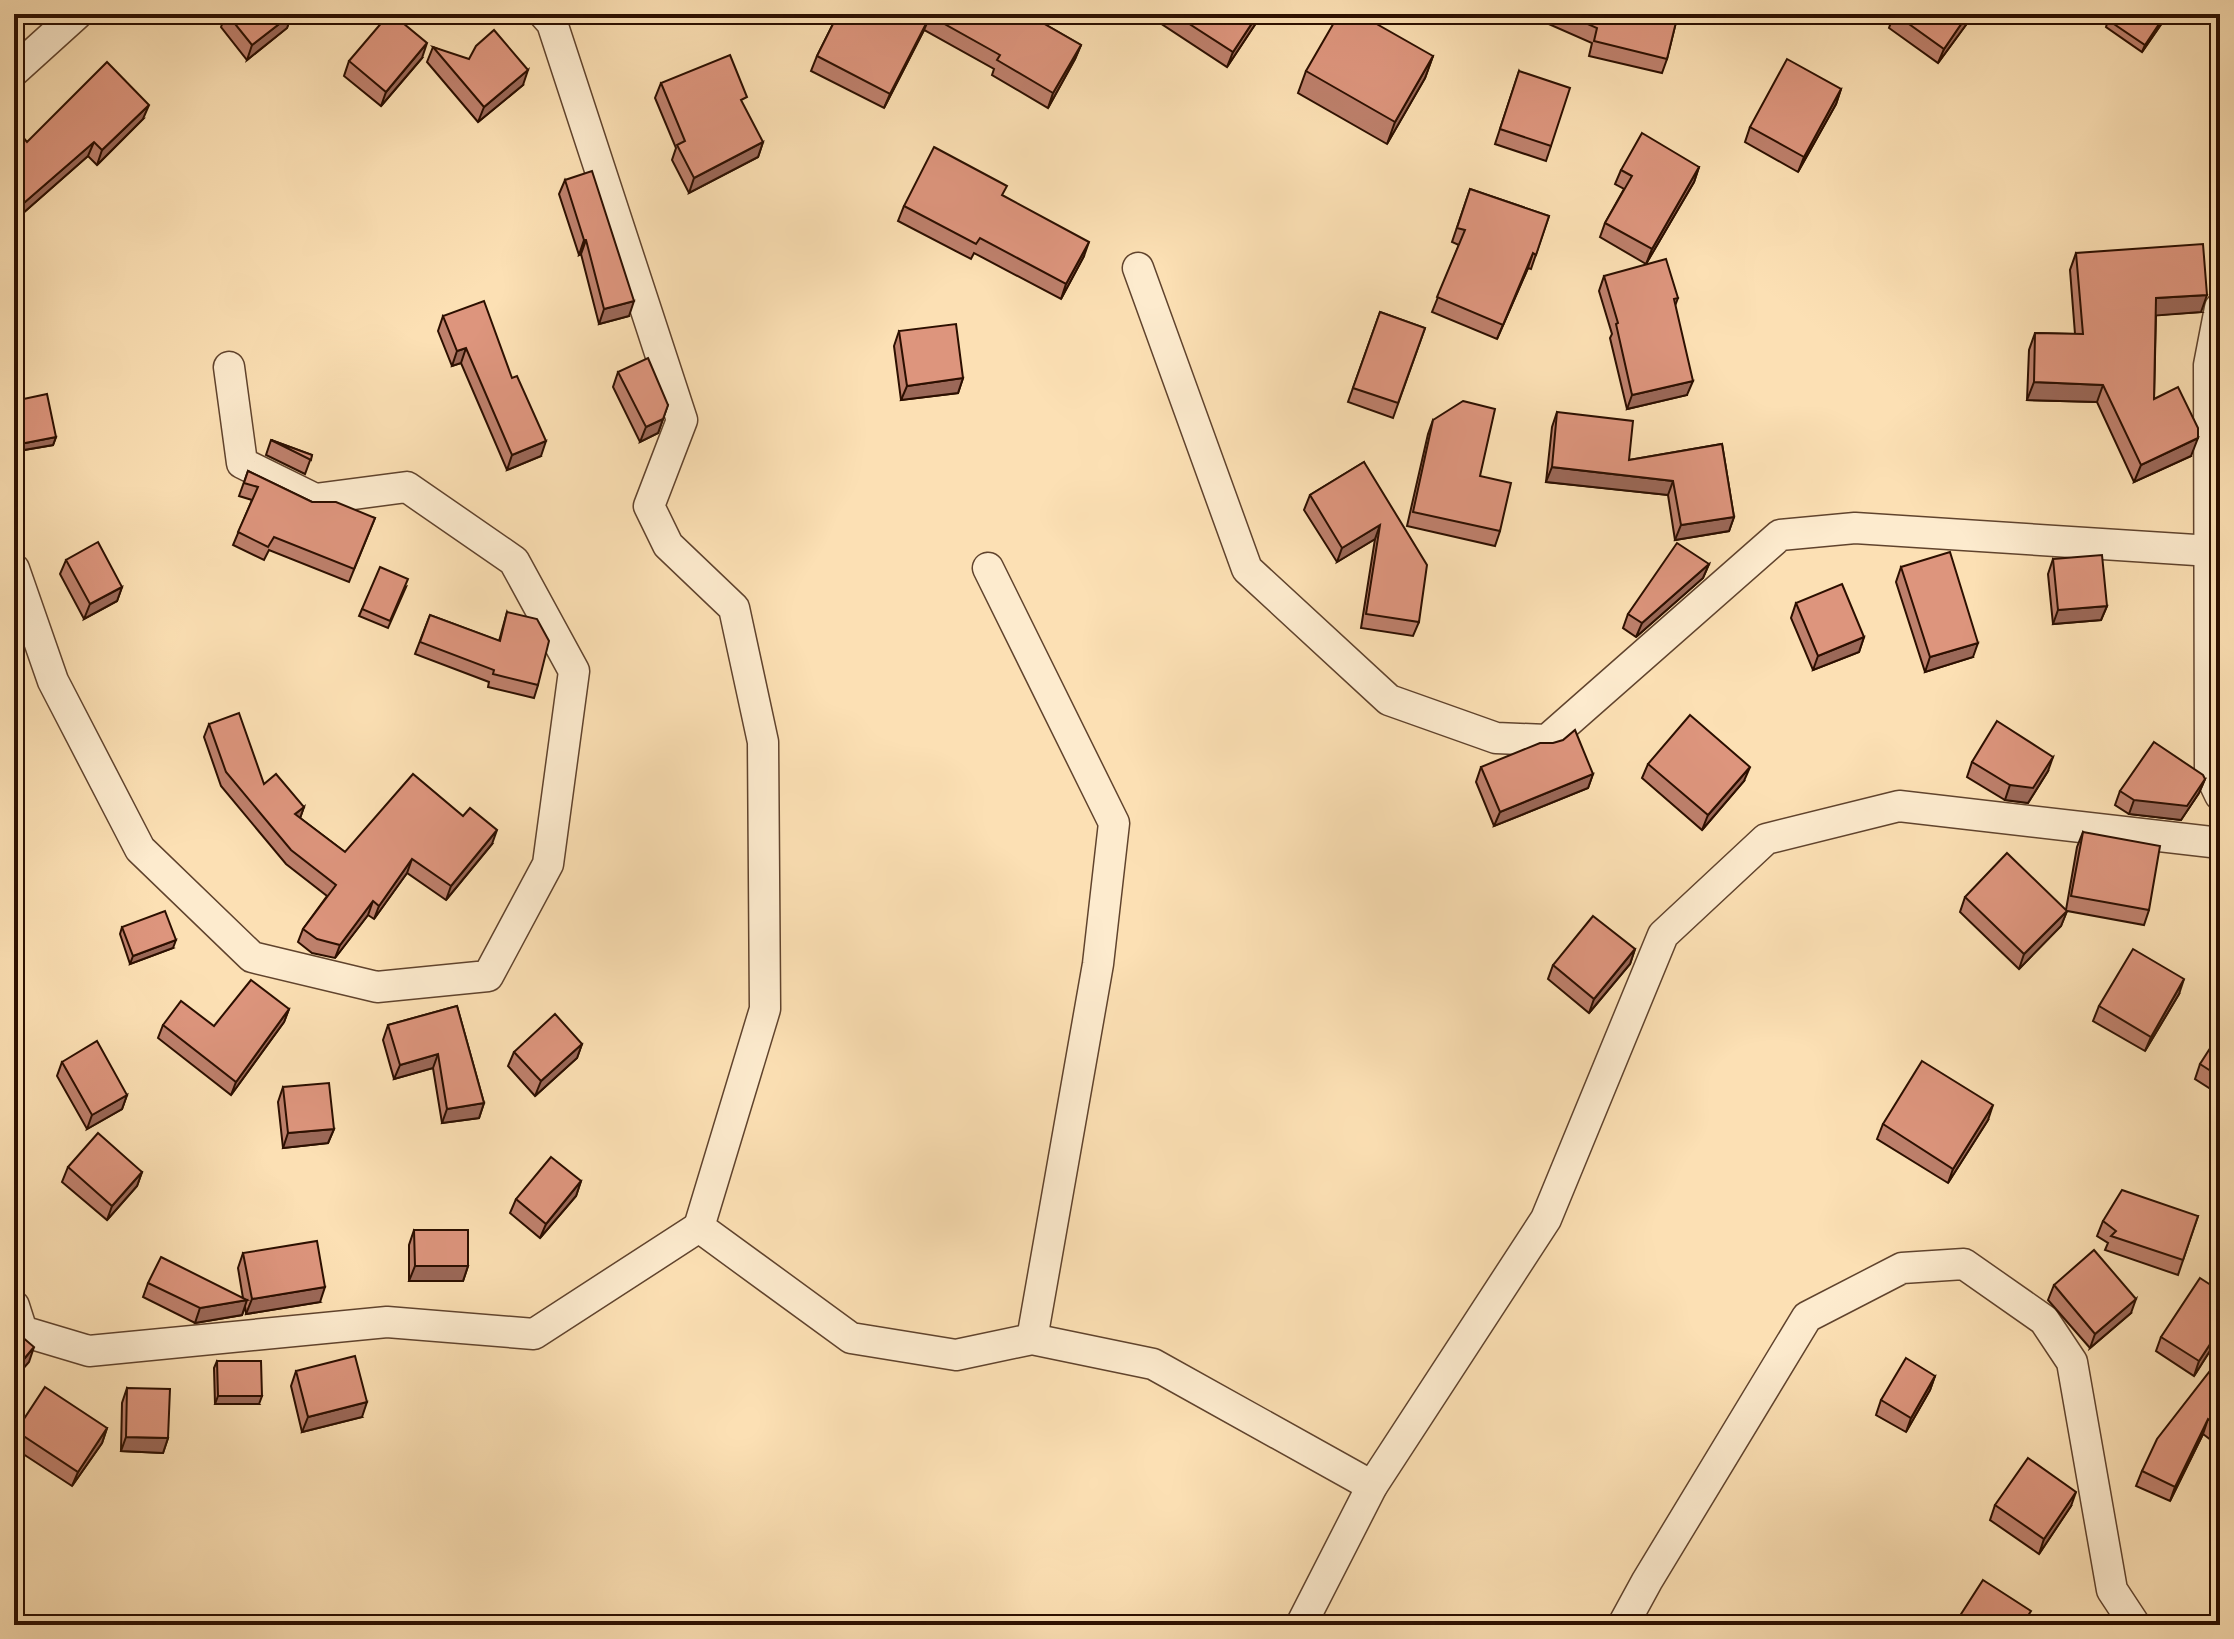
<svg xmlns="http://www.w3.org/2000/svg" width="2234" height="1639" font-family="'IM FELL Double Pica',serif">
<rect width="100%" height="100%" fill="#fce0b4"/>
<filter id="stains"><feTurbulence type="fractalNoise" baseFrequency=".0025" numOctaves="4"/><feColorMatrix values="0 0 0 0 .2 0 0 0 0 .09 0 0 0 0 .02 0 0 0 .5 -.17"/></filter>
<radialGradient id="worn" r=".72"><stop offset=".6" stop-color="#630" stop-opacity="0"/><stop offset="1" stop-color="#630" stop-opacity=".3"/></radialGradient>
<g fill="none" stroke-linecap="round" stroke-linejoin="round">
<defs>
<g id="minor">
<polyline points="544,14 552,23 682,420 649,506 668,545 734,608 763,742 765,1009 699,1227 851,1338 956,1355 1032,1339 1153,1364 1372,1486"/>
<polyline points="14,71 77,14"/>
<polyline points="1138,268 1247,569 1389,700 1496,738 1547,740 1780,535 1855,528 2211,551"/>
<polyline points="2220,308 2209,365 2210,774 2220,795"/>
<polyline points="988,568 1114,823 1098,964 1032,1339"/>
<polyline points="14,569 53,681 140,849 252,957 377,987 488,976 548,864 574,671 514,561 407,487 315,499 242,463 229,367"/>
<polyline points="14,1306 22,1331 89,1351 387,1322 534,1334 699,1227"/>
<polyline points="1301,1625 1372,1486 1546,1219 1663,935 1766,839 1899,806 2220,843"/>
<polyline points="1623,1625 1647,1581 1807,1317 1902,1268 1964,1264 2044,1320 2072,1362 2112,1590 2135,1625"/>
</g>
</defs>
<use href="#minor" stroke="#60432d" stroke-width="33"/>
<use href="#minor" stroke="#fdebce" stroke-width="30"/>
</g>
<g fill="#be806c" stroke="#2c0f00" stroke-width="2">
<polygon points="226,14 292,14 287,28 247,60 221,27"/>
<polygon points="838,14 1027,14 1081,45 1075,59 1048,108 992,75 994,69 924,30 884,108 811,71 817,56"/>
<polygon points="1156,14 1262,14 1227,67 1154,19"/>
<polygon points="1526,14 1678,14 1667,59 1662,73 1589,56 1592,43"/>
<polygon points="1894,14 1968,22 1938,63 1889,28"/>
<polygon points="2165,15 2162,23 2142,52 2106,27 2108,20"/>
<polygon points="433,47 523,85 478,122 427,62"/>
<polygon points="1433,56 1425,78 1387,144 1298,93 1306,71"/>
<polygon points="422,58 381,106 344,76 349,61"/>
<polygon points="1519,71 1551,146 1546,161 1495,144"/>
<polygon points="661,83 763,142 758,157 689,193 672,160 676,148 655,98"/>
<polygon points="1841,89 1836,104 1798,172 1745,142 1750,127"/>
<polygon points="143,119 97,165 88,156 14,221 14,144"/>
<polygon points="1699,167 1694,182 1646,264 1600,237 1605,223 1624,189 1615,184 1621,170"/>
<polygon points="565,180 629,316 599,324 581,254 579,255 559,194"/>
<polygon points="1470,189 1549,216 1531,269 1528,268 1497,339 1432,312 1459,245 1452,242"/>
<polygon points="1003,196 1084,256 1061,299 974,253 971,259 898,221 904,206"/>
<polygon points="2076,253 2201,312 2156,315 2154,399 2191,456 2134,482 2097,402 2027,400 2029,350 2035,333 2075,334 2070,270"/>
<polygon points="1604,276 1678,298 1675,306 1687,395 1627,409 1610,338 1612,334 1599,291"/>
<polygon points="1380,312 1425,328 1393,418 1348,402"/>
<polygon points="443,316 541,456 507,470 461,363 452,366 438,331"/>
<polygon points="899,331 963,378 958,393 901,400 894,346"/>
<polygon points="618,372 668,405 658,433 640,442 613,387"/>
<polygon points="14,401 56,437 53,445 18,451 14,434"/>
<polygon points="1557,412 1629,460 1722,444 1734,517 1729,531 1675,540 1668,495 1546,482 1552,427"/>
<polygon points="1433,420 1480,476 1500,531 1495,546 1407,526 1428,434"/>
<polygon points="271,440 312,455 305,474 266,455"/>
<polygon points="1364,462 1419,622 1413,636 1361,628 1375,539 1337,562 1304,510 1310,495"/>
<polygon points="248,471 312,502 375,518 349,582 269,550 264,560 233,545 252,500 239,496"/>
<polygon points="2053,559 2107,606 2101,620 2053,624 2048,574"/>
<polygon points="66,560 122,587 117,601 84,619 60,574"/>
<polygon points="1709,564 1703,578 1636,637 1623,628 1628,614"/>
<polygon points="1901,567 1973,657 1925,672 1896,582"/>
<polygon points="406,587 388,628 359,616 362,609"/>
<polygon points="1796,603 1864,637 1859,652 1813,670 1791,618"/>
<polygon points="507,612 538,685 534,698 488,687 489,682 415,654 430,615 499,641"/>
<polygon points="209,724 264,784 304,807 300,818 345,852 492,844 446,900 407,873 374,919 368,915 335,958 312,953 298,942 303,929 327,896 286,864 221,786 204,737"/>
<polygon points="1972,762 2048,771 2028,803 2005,800 1967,777"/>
<polygon points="1648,764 1744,781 1702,830 1642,778"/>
<polygon points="1481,767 1593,774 1588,788 1494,826 1476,782"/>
<polygon points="2205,779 2199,793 2181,820 2129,814 2115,805 2120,791"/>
<polygon points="2083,832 2149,910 2144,925 2067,911 2061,926 2019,969 1960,912 1965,897 2066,910 2077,847"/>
<polygon points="122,927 173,948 130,964 120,934"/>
<polygon points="1635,949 1630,964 1589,1013 1548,979 1553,965"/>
<polygon points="2179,994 2145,1051 2093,1021 2099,1006"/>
<polygon points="457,1006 484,1103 479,1118 442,1123 433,1068 394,1079 383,1040 388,1025"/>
<polygon points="289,1009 284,1022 231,1095 158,1038 163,1025 214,1026"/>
<polygon points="2220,1042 2220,1095 2195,1079 2200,1064"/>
<polygon points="582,1044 577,1058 535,1096 508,1066 514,1052"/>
<polygon points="62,1062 127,1095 122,1109 87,1129 57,1076"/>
<polygon points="283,1087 334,1129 328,1143 283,1148 278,1102"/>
<polygon points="1988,1120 1948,1183 1877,1139 1883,1124"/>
<polygon points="68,1167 142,1172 137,1186 107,1220 62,1182"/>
<polygon points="581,1181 576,1196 540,1238 510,1213 516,1199"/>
<polygon points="2198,1216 2178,1275 2105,1250 2108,1243 2097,1236 2103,1221"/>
<polygon points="414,1230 468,1266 463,1281 409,1281 409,1245"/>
<polygon points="243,1253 320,1302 246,1314 245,1306 242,1315 195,1323 143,1297 148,1283 243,1298 238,1268"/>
<polygon points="2054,1285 2131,1313 2090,1348 2048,1300"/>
<polygon points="2220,1335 2194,1376 2156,1351 2161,1337"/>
<polygon points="2220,1358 2220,1447 2203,1434 2170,1501 2136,1486 2142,1471"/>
<polygon points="217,1361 259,1404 215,1404 214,1368"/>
<polygon points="296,1371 362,1417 302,1432 291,1386"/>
<polygon points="1935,1376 1930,1390 1906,1432 1876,1415 1881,1400"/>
<polygon points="127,1388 168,1438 163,1453 121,1451 122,1403"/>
<polygon points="107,1428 102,1443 72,1486 14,1448 14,1435 16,1431"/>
<polygon points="1995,1505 2071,1506 2039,1554 1990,1520"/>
</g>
<g fill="#9b6858" stroke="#2c0f00" stroke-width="2">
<polygon points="292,14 287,28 247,60 252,45"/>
<polygon points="1258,14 1262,14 1227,67 1233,52"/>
<polygon points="1968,14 1970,14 1968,22 1938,63 1944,49"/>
<polygon points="2165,15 2162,23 2142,52 2145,45"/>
<polygon points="930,16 924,30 884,108 890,94"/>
<polygon points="427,43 422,58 381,106 386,92"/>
<polygon points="1081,45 1075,59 1048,108 1053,93"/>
<polygon points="1433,56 1425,78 1387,144 1395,122"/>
<polygon points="528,70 523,85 478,122 484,107"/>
<polygon points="1841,89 1836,104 1798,172 1804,157"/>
<polygon points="149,105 143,119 97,165 102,150"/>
<polygon points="94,142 88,156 14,221 14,217 17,209"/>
<polygon points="763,142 758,157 689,193 694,178"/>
<polygon points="1699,167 1694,182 1646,264 1652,249"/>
<polygon points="584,240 586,240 581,254 579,255"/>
<polygon points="1089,242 1084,256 1061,299 1066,284"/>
<polygon points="1533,253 1528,268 1497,339 1503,325"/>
<polygon points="2207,295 2201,312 2150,316 2156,298"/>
<polygon points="634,301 629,316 599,324 604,309"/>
<polygon points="466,348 461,363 452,366 457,351"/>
<polygon points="963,378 958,393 901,400 907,386"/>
<polygon points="1693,381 1687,395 1627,409 1632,395"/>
<polygon points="2034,382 2103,385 2097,402 2027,400"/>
<polygon points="663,419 658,433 640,442 646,427"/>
<polygon points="56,437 53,445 18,451 20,444"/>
<polygon points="2198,438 2191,456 2134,482 2141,465"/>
<polygon points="546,441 541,456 507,470 512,455"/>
<polygon points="1552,467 1673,481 1668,495 1546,482"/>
<polygon points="1734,517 1729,531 1675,540 1681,525"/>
<polygon points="1380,525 1375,539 1337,562 1342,548"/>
<polygon points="1709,564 1703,578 1636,637 1642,623"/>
<polygon points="122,587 117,601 84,619 90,604"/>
<polygon points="2107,606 2101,620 2053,624 2058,610"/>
<polygon points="1864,637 1859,652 1813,670 1818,656"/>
<polygon points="1978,643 1973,657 1925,672 1930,657"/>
<polygon points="2053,757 2048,771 2028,803 2005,800 2010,785"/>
<polygon points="1750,767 1744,781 1702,830 1708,815"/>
<polygon points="1593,774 1588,788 1494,826 1500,812"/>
<polygon points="2205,779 2199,793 2181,820 2129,814 2134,800"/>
<polygon points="304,807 299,821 295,814"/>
<polygon points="497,830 492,844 446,900 451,886"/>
<polygon points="412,859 407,873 374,919 379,906"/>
<polygon points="373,901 368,915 335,958 340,945"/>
<polygon points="2067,911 2061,926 2019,969 2024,954"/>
<polygon points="176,940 173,948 130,964 133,956"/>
<polygon points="1635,949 1630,964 1589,1013 1594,999"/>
<polygon points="2184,979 2179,994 2145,1051 2151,1037"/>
<polygon points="289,1009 284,1022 231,1095 236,1082"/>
<polygon points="582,1044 577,1058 535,1096 541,1081"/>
<polygon points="438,1054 433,1068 394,1079 400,1065"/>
<polygon points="127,1095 122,1109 87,1129 92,1115"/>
<polygon points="484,1103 479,1118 442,1123 447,1109"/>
<polygon points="1993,1105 1988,1120 1948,1183 1953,1169"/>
<polygon points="334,1129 328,1143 283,1148 288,1133"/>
<polygon points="142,1172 137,1186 107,1220 112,1206"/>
<polygon points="581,1181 576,1196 540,1238 546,1224"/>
<polygon points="415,1266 468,1266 463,1281 409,1281"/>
<polygon points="325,1287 320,1302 246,1314 252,1299"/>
<polygon points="2136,1299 2131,1313 2090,1348 2095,1334"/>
<polygon points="247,1300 242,1315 195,1323 200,1308"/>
<polygon points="2220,1329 2220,1335 2194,1376 2199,1361"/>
<polygon points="34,1347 29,1362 14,1379 14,1371"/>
<polygon points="1935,1376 1930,1390 1906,1432 1911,1418"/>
<polygon points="218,1396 262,1396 259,1404 215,1404"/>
<polygon points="367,1402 362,1417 302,1432 308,1417"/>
<polygon points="2208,1419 2203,1434 2170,1501 2175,1487"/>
<polygon points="107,1428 102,1443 72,1486 78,1472"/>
<polygon points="126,1437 168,1438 163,1453 121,1451"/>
<polygon points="2076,1492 2071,1506 2039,1554 2044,1539"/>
</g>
<g fill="#dd957d" stroke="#2c0f00" stroke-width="2">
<polygon points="227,14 292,14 252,45"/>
<polygon points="389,14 392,14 427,43 386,92 349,61"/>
<polygon points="838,14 1027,14 1081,45 1053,93 997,60 1000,55 930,16 890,94 817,56"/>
<polygon points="1174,14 1258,14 1233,52"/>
<polygon points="1339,14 1359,14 1433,56 1395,122 1306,71"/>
<polygon points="1565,14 1678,14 1667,59 1594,41 1597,28"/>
<polygon points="1895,14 1968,14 1944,49"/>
<polygon points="2112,14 2163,14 2165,15 2145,45 2108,20"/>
<polygon points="494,30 528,70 484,107 433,47 469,59 476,46"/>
<polygon points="730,55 747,97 741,100 763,142 694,178 677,145 685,141 661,83"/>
<polygon points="1787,59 1841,89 1804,157 1750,127"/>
<polygon points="107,62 149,105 102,150 94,142 17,209 14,206 14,144 22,136 27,142"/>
<polygon points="1519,71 1570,88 1551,146 1500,129"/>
<polygon points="1642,133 1699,167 1652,249 1605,223 1632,176 1621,170"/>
<polygon points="934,147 1007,186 1002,195 1089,242 1066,284 980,238 976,244 904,206"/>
<polygon points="592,171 634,301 604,309 586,240 584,240 565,180"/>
<polygon points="1470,189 1549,216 1536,255 1533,253 1503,325 1437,297 1465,230 1457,228"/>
<polygon points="2203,244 2207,295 2156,298 2154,399 2178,387 2198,428 2198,438 2141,465 2103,385 2034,382 2035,333 2083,334 2076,253"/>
<polygon points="1666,259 1678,298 1674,299 1693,381 1632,395 1616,324 1618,323 1604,276"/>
<polygon points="484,301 512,378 517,376 546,441 512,455 466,348 457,351 443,316"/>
<polygon points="1380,312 1425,328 1398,403 1353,388"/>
<polygon points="956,324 963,378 907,386 899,331"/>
<polygon points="648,358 668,405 663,419 646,427 618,372"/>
<polygon points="47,394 56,437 20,444 14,413 14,401"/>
<polygon points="1463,401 1495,409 1480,476 1511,483 1500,531 1413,512 1433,420"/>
<polygon points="1557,412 1633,421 1629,460 1722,444 1734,517 1681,525 1673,481 1552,467"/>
<polygon points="271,440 312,455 311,460"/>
<polygon points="1364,462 1427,565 1419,622 1366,614 1380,525 1342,548 1310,495"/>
<polygon points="248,471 312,502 336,502 375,518 354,569 274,537 268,547 238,532 258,487 244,483"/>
<polygon points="98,542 122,587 90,604 66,560"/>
<polygon points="1677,543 1709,564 1642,623 1628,614"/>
<polygon points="1950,552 1978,643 1930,657 1901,567"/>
<polygon points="2102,555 2107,606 2058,610 2053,559"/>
<polygon points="380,567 408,579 390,621 362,609"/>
<polygon points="1842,584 1864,637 1818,656 1796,603"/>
<polygon points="507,612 537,619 549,641 538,685 493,674 494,670 420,642 430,615 500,641"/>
<polygon points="239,713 264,784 276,774 304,807 295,814 345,852 413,774 463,816 470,808 497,830 451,886 412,859 379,906 373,901 340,945 317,939 303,929 336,885 291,850 226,772 209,724"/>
<polygon points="1690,715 1750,767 1708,815 1648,764"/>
<polygon points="1997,721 2053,757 2033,788 2010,785 1972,762"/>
<polygon points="1575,730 1593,774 1500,812 1481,767 1540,743 1553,743 1563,740"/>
<polygon points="2154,742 2203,775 2205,779 2187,806 2134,800 2120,791"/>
<polygon points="2083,832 2160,846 2149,910 2071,896"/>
<polygon points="2007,853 2067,911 2024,954 1965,897"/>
<polygon points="165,911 176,940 133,956 122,927"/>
<polygon points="1593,916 1635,949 1594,999 1553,965"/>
<polygon points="2133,949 2184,979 2151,1037 2099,1006"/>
<polygon points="251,980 289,1009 236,1082 163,1025 181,1001 214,1026"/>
<polygon points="14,1002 17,1018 14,1019"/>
<polygon points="457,1006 484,1103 447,1109 438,1054 400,1065 388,1025"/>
<polygon points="555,1014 582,1044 541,1081 514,1052"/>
<polygon points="2216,1039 2220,1042 2220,1077 2200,1064"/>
<polygon points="97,1041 127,1095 92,1115 62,1062"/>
<polygon points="1922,1061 1993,1105 1953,1169 1883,1124"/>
<polygon points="329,1083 334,1129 288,1133 283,1087"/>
<polygon points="98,1133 142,1172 112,1206 68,1167"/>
<polygon points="551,1157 581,1181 546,1224 516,1199"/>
<polygon points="2122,1190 2198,1216 2183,1260 2111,1236 2116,1231 2103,1221"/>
<polygon points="414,1230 468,1230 468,1266 415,1266"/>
<polygon points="317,1241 325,1287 252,1299 243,1253"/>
<polygon points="2094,1250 2136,1299 2095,1334 2054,1285"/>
<polygon points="161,1257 247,1300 200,1308 148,1283"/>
<polygon points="2200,1278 2220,1291 2220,1329 2199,1361 2161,1337"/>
<polygon points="14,1330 34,1347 14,1371"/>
<polygon points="355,1356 367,1402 308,1417 296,1371"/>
<polygon points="1906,1358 1935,1376 1911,1418 1881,1400"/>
<polygon points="2220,1358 2220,1429 2208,1419 2175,1487 2142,1471 2157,1439"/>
<polygon points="217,1361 261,1361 262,1396 218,1396"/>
<polygon points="45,1387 107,1428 78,1472 16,1431"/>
<polygon points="127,1388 170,1389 168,1438 126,1437"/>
<polygon points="2028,1458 2076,1492 2044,1539 1995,1505"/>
<polygon points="1983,1580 2031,1611 2022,1625 1954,1625"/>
</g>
<rect width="2234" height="1639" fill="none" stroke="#fce0b4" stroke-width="48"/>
<rect x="16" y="16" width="2202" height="1607" fill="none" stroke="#2c0f00" stroke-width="4"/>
<rect x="24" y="24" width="2186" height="1591" fill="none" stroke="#2c0f00" stroke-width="2"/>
<rect width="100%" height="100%" filter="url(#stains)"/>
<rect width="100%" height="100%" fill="url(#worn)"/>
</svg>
